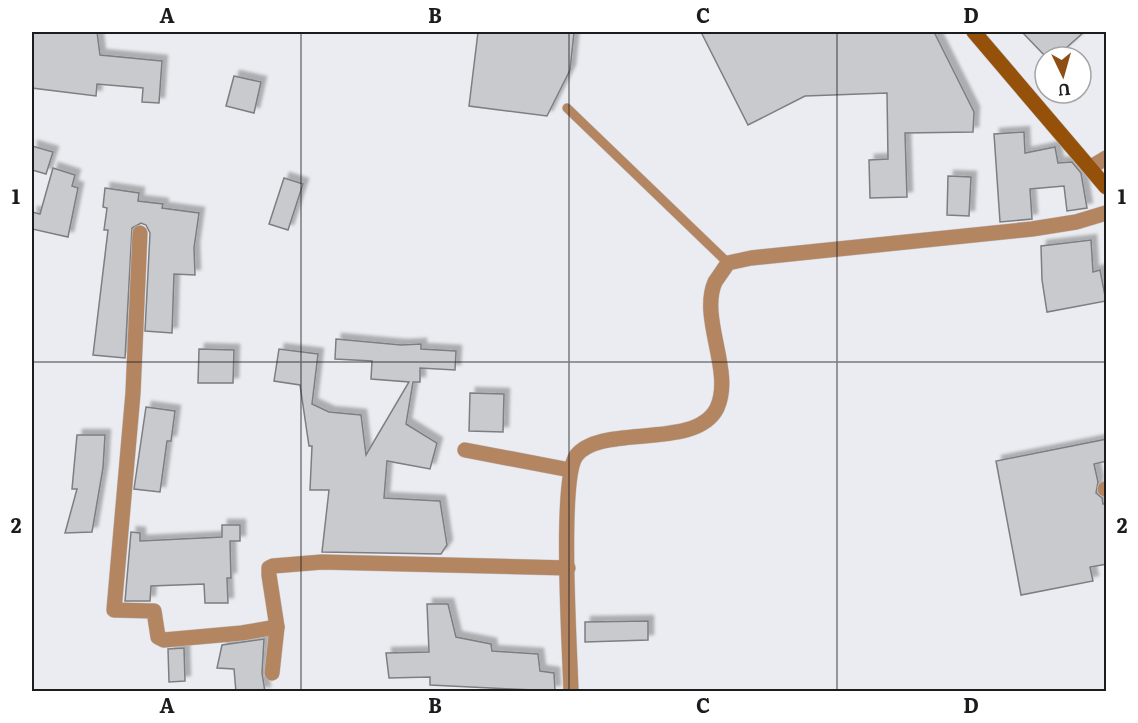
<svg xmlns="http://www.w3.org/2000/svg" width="1138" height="723" font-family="Literata,serif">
<defs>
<filter id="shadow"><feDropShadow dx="5.5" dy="-5.5" stdDeviation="1.5" flood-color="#0004"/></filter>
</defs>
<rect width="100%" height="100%" fill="#ebecf1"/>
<g fill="#c8cace" stroke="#7c7e82" stroke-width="1.5" filter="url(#shadow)">
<polygon points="32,32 97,32 100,55 162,61 159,103 142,102 143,88 97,84 96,96 32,88"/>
<polygon points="478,32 574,32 570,70 547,116 469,106"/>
<polygon points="701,32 934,32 974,112 973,132 905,133 907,197 870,198 869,160 888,159 887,93 805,96 748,125"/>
<polygon points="1022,32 1084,32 1056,57 1046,57"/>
<polygon points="234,76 261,82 254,113 226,106"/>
<polygon points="1024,132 1025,153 1055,147 1058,163 1072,162 1081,173 1087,208 1067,211 1064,186 1030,189 1032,219 1000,222 994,134"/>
<polygon points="32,146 53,152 46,174 32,170"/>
<polygon points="53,168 75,175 72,186 78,188 68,237 32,229 32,212 40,214"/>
<polygon points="948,176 971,177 969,216 947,215"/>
<polygon points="284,178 303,184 288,230 269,224"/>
<polygon points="105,188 139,193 138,201 163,204 162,208 199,213 194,248 195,275 174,274 172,333 145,331 150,233 146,225 141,223 132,228 125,358 93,355 108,230 104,230 107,208 103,207"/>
<polygon points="1091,240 1093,272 1100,270 1106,301 1047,312 1042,280 1041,246"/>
<polygon points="336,339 401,345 421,344 421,349 456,351 455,370 420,368 420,382 413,382 406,424 437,443 430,469 387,461 384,498 440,501 447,545 441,554 322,552 329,490 310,490 312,446 309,446 300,385 274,381 279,349 318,354 312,404 329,412 361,415 366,455 409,382 371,379 372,361 335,359"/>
<polygon points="199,349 234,350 233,383 198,383"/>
<polygon points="470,393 504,394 503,432 469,431"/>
<polygon points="146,407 175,411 171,441 167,441 160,492 134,489"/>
<polygon points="77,435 105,435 103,468 92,532 65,533 77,489 72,489"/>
<polygon points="1107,439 1107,461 1094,464 1098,482 1096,493 1102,498 1103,504 1107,503 1107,564 1090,567 1093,581 1021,595 996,461"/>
<polygon points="222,525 240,525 240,541 230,541 231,578 227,578 228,603 205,603 204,584 151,586 150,601 125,601 131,532 140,533 140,541 222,537"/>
<polygon points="427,604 448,604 456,637 491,644 492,651 538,654 540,671 554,673 555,691 430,685 430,677 389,678 386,653 429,652"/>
<polygon points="648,621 648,640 585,642 585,622"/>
<polygon points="264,639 262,673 265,692 236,692 234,669 217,668 222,645"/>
<polygon points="184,648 185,681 169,682 168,649"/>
</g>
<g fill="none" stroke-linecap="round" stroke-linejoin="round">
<defs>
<polyline id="service" points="567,108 728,263"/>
<g id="minor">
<polyline points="1091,167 1106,158"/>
<polyline points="140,233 133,393 114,610 154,611 158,637 164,640 242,633 277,627"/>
<polyline points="465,450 570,470"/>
<polyline points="1105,489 1106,489"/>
<polyline points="272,673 277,627 269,575 269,568 273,566 322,562 568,568"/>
</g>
<path id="tertiary" d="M 571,692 C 570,652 559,481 576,456 C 600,423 696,451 717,408 C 734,372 699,318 715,282 C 719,276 724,269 728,263 L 751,258 L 1032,229 L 1076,222 L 1106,213"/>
<polyline id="secondary" points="974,32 1106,187"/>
</defs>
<use href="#service" stroke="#c6c7cb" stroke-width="10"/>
<use href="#minor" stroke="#c6c7cb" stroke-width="16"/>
<use href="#tertiary" stroke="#c6c7cb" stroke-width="16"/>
<use href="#secondary" stroke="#c6c7cb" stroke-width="16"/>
<use href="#service" stroke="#b48561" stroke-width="9"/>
<use href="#minor" stroke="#b48561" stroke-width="15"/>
<use href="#tertiary" stroke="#b48561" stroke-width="15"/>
<use href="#secondary" stroke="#95510a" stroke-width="15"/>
</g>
<path fill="none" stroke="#1b1c1d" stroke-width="1.5" stroke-opacity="0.55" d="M 301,32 L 301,692M 569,32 L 569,692M 837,32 L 837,692M 32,362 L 1106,362"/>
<rect width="1138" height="723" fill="none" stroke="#ffffff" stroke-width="66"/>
<g transform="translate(1063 75) rotate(175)"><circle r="28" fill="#ffffff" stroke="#a4a4a5" stroke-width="1.5"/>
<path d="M0-4.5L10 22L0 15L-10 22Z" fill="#8e4f14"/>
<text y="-9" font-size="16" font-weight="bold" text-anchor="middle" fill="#1b1c1d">U</text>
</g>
<rect x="33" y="33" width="1072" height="657" fill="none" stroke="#1b1c1d" stroke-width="2"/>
<g font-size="20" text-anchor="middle" font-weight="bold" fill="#1b1c1d">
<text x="167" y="23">A</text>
<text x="435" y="23">B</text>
<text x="703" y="23">C</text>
<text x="971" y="23">D</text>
<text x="16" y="204">1</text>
<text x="1122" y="204">1</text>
<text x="16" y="533">2</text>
<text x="1122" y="533">2</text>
<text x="167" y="713">A</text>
<text x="435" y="713">B</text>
<text x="703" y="713">C</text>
<text x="971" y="713">D</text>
</g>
</svg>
